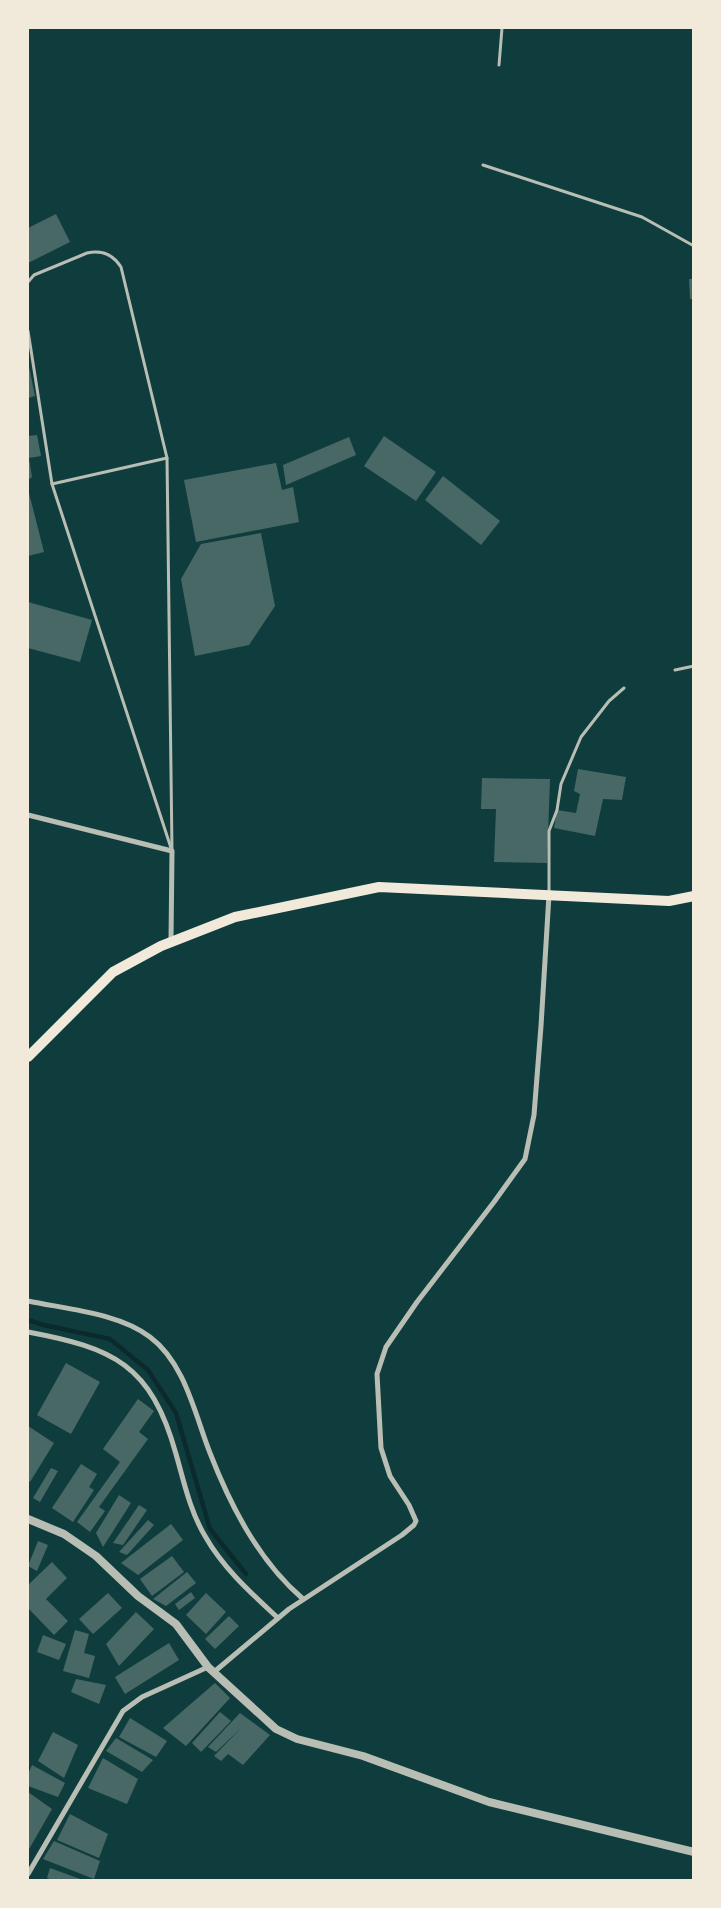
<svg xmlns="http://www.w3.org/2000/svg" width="721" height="1908" font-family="'Noto Serif',serif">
<rect width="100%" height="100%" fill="#0f3d3e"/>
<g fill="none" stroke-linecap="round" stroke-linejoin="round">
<polyline stroke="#0a2a2b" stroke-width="4.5" points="28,1320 44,1325 110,1339 148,1370 176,1413 210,1529 246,1574"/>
</g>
<g fill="#486865">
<polygon points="56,214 70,242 28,263 28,228"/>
<polygon points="689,279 694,279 694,299 690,299"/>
<polygon points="28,362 35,396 28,398"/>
<polygon points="37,435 41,456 29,458 32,477 28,480 28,436"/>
<polygon points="384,436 436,472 416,501 364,466"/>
<polygon points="349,437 356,455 286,485 283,465"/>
<polygon points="276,463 282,490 293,487 299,522 196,542 184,480"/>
<polygon points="443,476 500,521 481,545 425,500"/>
<polygon points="28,489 44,552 28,556"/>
<polygon points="261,533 275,606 249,645 195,656 181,579 201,544"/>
<polygon points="28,602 92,620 80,662 28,648"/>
<polygon points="578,769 626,777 622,800 603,799 595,836 554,828 557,810 576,813 580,794 574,791"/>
<polygon points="482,778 550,779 547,863 494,862 496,809 481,809"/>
<polygon points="66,1363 100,1382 71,1434 37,1415"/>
<polygon points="138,1399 154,1411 139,1432 148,1439 99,1507 105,1511 90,1532 77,1522 120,1462 103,1449"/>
<polygon points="28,1426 54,1443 30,1482 28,1480"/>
<polygon points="81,1464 97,1474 89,1487 94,1490 73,1522 52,1508"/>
<polygon points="51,1468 58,1471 40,1502 33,1498"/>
<polygon points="119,1495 131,1503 103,1547 96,1533"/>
<polygon points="139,1505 147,1510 123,1545 113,1543"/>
<polygon points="148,1520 154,1525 127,1555 119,1552"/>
<polygon points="171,1524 183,1540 138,1575 121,1563"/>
<polygon points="38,1541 48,1545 37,1571 28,1566"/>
<polygon points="172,1556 184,1572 152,1596 140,1579"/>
<polygon points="52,1562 67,1578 46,1599 68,1621 54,1635 28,1608 28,1585"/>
<polygon points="187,1572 196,1583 166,1606 153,1599"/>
<polygon points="191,1592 195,1598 179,1610 175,1604"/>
<polygon points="108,1593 122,1608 93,1634 79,1619"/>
<polygon points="206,1593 226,1612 206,1634 186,1615"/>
<polygon points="136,1612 154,1629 119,1666 106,1644"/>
<polygon points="229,1616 239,1626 215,1649 205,1639"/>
<polygon points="75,1630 89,1634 84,1653 95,1656 89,1678 63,1671"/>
<polygon points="43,1635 66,1644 59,1660 37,1652"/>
<polygon points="169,1643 179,1660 125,1694 115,1677"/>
<polygon points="76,1679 106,1685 99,1704 71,1692"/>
<polygon points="215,1683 230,1698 186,1746 163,1728"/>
<polygon points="220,1712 231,1721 201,1752 192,1743"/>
<polygon points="240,1713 270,1735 243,1765 228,1754 221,1761 214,1756 241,1728 216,1752 208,1747"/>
<polygon points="130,1718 167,1741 156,1757 119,1737"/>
<polygon points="53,1732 78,1745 64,1778 38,1761"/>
<polygon points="116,1738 153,1760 142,1772 106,1751"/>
<polygon points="103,1758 138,1779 127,1804 88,1788"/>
<polygon points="32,1765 65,1783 58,1797 28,1786 28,1774"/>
<polygon points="28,1792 52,1809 28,1851"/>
<polygon points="70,1814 108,1834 99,1858 57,1840"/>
<polygon points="54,1841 100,1861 94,1879 43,1859"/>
<polygon points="50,1868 83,1880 53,1880 47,1878"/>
</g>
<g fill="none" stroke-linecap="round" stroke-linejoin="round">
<g stroke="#b8beb3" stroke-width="3">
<polyline points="499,65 502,28"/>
<polyline points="483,165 642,217 694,246"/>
<path d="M 28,282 L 34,275 L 87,253 C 102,250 113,254 121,267 L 167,458 L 172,851"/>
<polyline points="28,331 52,484 171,848"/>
<polyline points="52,484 167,458"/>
<polyline points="675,670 694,666"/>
<polyline points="549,894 549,831 557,810 561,784 581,737 609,701 624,688"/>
</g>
<g stroke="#b8beb3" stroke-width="5">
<polyline points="28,815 172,851 171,941"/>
<path d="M 28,1301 C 66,1309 119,1313 150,1337 C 185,1363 195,1415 210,1453 C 231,1507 259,1561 303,1599"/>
<path d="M 28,1332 C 113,1348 151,1364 176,1454 C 184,1482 190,1511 205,1536 C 223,1568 251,1593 278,1618"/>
<polyline points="214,1672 289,1609 402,1535 414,1525 416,1521 409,1505 390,1476 381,1448 377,1374 386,1347 417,1302 494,1202 525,1159 534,1115 541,1026 549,895"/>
<polyline points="28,1874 123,1711 142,1697 208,1667"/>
</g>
<polyline stroke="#b8beb3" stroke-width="8" points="28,1519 64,1534 96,1556 138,1596 176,1624 208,1667 276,1729 297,1739 363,1756 489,1802 694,1852"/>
<polyline stroke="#f1e9da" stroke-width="10" points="28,1057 113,972 161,946 235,917 379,887 669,901 694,896"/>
</g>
<rect width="721" height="1908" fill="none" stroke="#f1e9da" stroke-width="58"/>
</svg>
